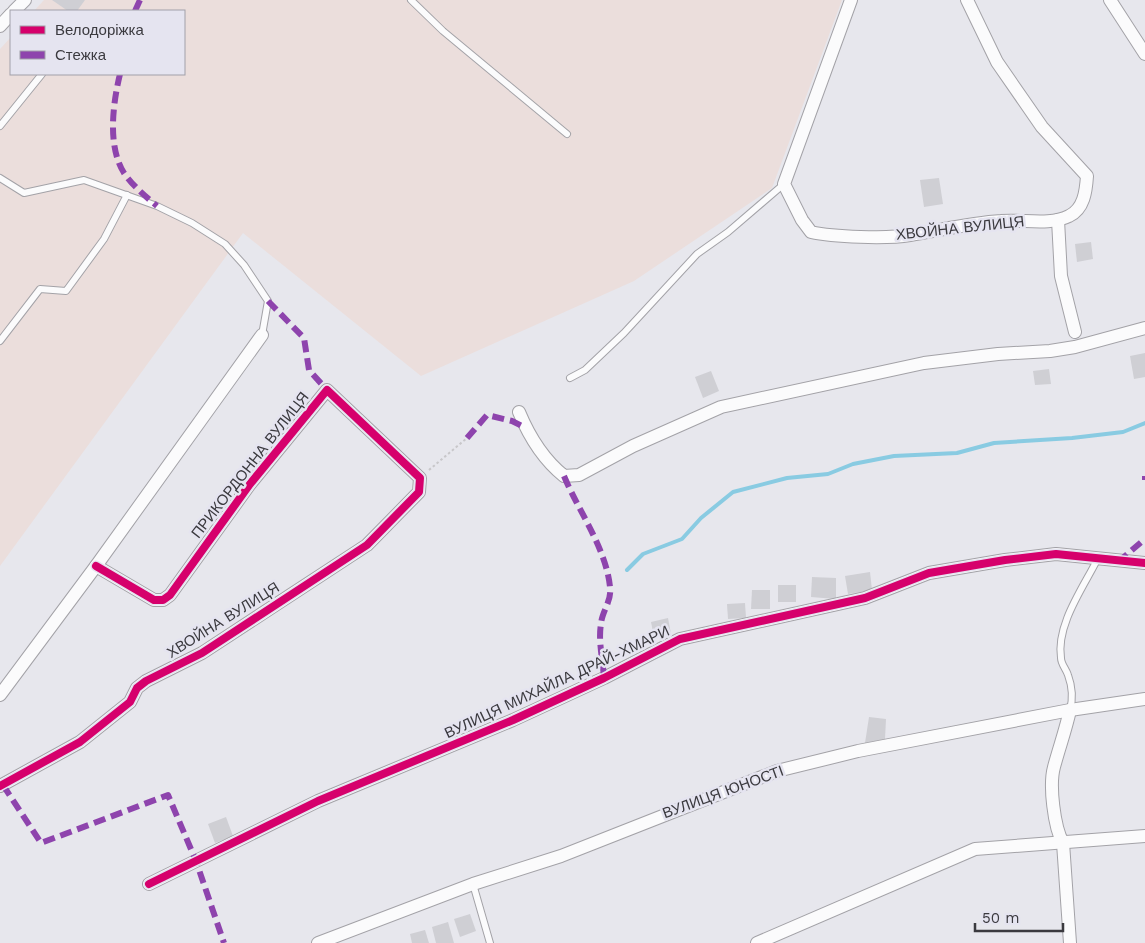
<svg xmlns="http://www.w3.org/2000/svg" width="1145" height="943" font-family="'Work Sans',sans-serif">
<rect width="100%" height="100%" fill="#e7e7ed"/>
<polygon fill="#ebdedc" points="44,0 842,0 772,188 634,281 421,376 243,233 0,566 0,49 11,37 11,74 184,74 184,11 34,11"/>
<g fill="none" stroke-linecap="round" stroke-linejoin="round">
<polyline stroke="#89cbe2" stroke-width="4" points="627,570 643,554 682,539 701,518 733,492 787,478 828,474 853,464 894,456 957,453 994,443 1072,438 1123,432 1145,423"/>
</g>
<g fill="#cfcfd4">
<polygon points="52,0 85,0 77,11 68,11"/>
<polygon points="939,178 943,204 924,207 920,180"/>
<polygon points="1091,242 1093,259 1077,262 1075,244"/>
<polygon points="1145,353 1145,377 1134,379 1130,356"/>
<polygon points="1049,369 1051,384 1035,385 1033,371"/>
<polygon points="711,371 719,391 703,398 695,377"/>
<polygon points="870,572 872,590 848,594 845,576"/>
<polygon points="812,577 836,578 836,599 811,597"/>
<rect x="778" y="585" width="18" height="17"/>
<polygon points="752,590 770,590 770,609 751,609"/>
<polygon points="745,603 746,618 728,619 727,604"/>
<polygon points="668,618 671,634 654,637 651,622"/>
<polygon points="869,717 886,719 885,739 865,743"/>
<polygon points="226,817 233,836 215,843 208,824"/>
<polygon points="470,914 476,931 460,937 454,919"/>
<polygon points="448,922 454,943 436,943 432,927"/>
<polygon points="425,930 429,943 412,943 410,934"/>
</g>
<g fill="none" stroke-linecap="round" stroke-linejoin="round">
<defs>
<g id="lane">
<polyline points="411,0 443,31 567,134"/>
<polyline points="0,126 42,74"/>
<polyline points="0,178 24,193 84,180 157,206 192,223 225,244 244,265 268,301 262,335"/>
<polyline points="0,341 40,289 66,291 104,239 127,195"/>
<polyline points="570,378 585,370 624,333 697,254 728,232 784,184"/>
<path d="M 1070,710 C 1073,699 1072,686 1068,675 C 1066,669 1061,664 1061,658 C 1056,625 1083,588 1097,560"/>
<polyline points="473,884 490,943"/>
</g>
<g id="street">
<path d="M 851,0 L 784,184 L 802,220 L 811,232 C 833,237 887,239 910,235 C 941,230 970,223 1001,221 C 1023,219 1049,226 1069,216 C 1084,209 1086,191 1087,176 L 1042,127 L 997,62 L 967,0"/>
<polyline points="1110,0 1145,54"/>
<polyline points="14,11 25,0"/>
<polyline points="0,26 11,14"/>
<polyline points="1058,220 1061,276 1075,332"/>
<path d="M 519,412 C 529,436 544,460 564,476 L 579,475 L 633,446 L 721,407 L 924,363 L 998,354 L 1050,351 L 1075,347 L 1145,328"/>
<polyline points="0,695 96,566 262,335"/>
<polyline points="0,786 80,742 130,702 137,688 146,681 202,653 367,545 419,492 420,478 327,390 250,484 170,595 163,600 154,600 96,566"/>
<polyline points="149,884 318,801 513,720 604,678 680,639 865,598 929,573 1005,560 1056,554 1145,563"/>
<polyline points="318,943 473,884 561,856 777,771 858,751 1070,710 1145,699"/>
<polyline points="757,943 975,849 1145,836"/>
<path d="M 1070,943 L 1063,843 C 1054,827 1049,785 1054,767 C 1059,748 1066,729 1070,710"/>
</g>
</defs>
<use href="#lane" stroke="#a3a2a7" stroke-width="8"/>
<use href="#street" stroke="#a3a2a7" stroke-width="14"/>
<polyline stroke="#c8c7ca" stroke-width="2" stroke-dasharray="2.5 2.5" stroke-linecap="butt" points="429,470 467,438"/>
<use href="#lane" stroke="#fbfbfc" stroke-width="6"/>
<use href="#street" stroke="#fbfbfc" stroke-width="12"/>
<g stroke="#8e44ad" stroke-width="6" stroke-dasharray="12 6" stroke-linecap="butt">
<polyline points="135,11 140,0"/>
<path d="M 120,74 C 113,103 107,146 124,173 C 133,186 145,196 157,206"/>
<polyline points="268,301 304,338 309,370 327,390"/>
<polyline points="467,438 487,415 512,421 526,428"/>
<path d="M 564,476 C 579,512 606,548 610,587 C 612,601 602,611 601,624 C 598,641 603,661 604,678"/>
<polyline points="1145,476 1145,480"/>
<polyline points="1118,562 1145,539"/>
<polyline points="3,785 41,843 168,795 196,861 224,943"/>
</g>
<defs>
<g id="cycleway">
<polyline points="0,786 80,742 130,702 137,688 146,681 202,653 367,545 419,492 420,478 327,390 250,484 170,595 163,600 154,600 96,566"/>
<polyline points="149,884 318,801 513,720 604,678 680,639 865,598 929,573 1005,560 1056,554 1145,563"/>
</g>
</defs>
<use href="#cycleway" stroke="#e5e4f0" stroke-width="11"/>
<use href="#cycleway" stroke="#d6006c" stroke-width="8"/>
</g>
<g text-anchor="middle" stroke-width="5" stroke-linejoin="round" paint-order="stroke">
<g font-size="15" fill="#3b3a3f" stroke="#e5e4f0">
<text transform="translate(960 228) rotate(-6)" y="5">ХВОЙНА ВУЛИЦЯ</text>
<text transform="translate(250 465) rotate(-52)" y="5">ПРИКОРДОННА ВУЛИЦЯ</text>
<text transform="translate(223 620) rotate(-32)" y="5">ХВОЙНА ВУЛИЦЯ</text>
<text transform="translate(557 682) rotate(-25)" y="5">ВУЛИЦЯ МИХАЙЛА ДРАЙ-ХМАРИ</text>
<text transform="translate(723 792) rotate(-20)" y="5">ВУЛИЦЯ ЮНОСТІ</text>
</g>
</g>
<rect x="10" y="10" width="175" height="65" fill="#e5e4f0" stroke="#a1a0a9"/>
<rect x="20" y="26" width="25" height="8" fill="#d6006c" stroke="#a1a0a9"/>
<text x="55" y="35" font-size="15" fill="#3b3a3f">Велодоріжка</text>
<rect x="20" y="51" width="25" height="8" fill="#8e44ad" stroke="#a1a0a9"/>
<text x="55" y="60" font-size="15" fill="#3b3a3f">Стежка</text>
<path d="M975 923v8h88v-8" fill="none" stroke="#3b3a3f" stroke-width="2.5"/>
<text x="982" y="923" font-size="15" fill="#3b3a3f" stroke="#e5e4f0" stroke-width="4" paint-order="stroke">50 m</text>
</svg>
